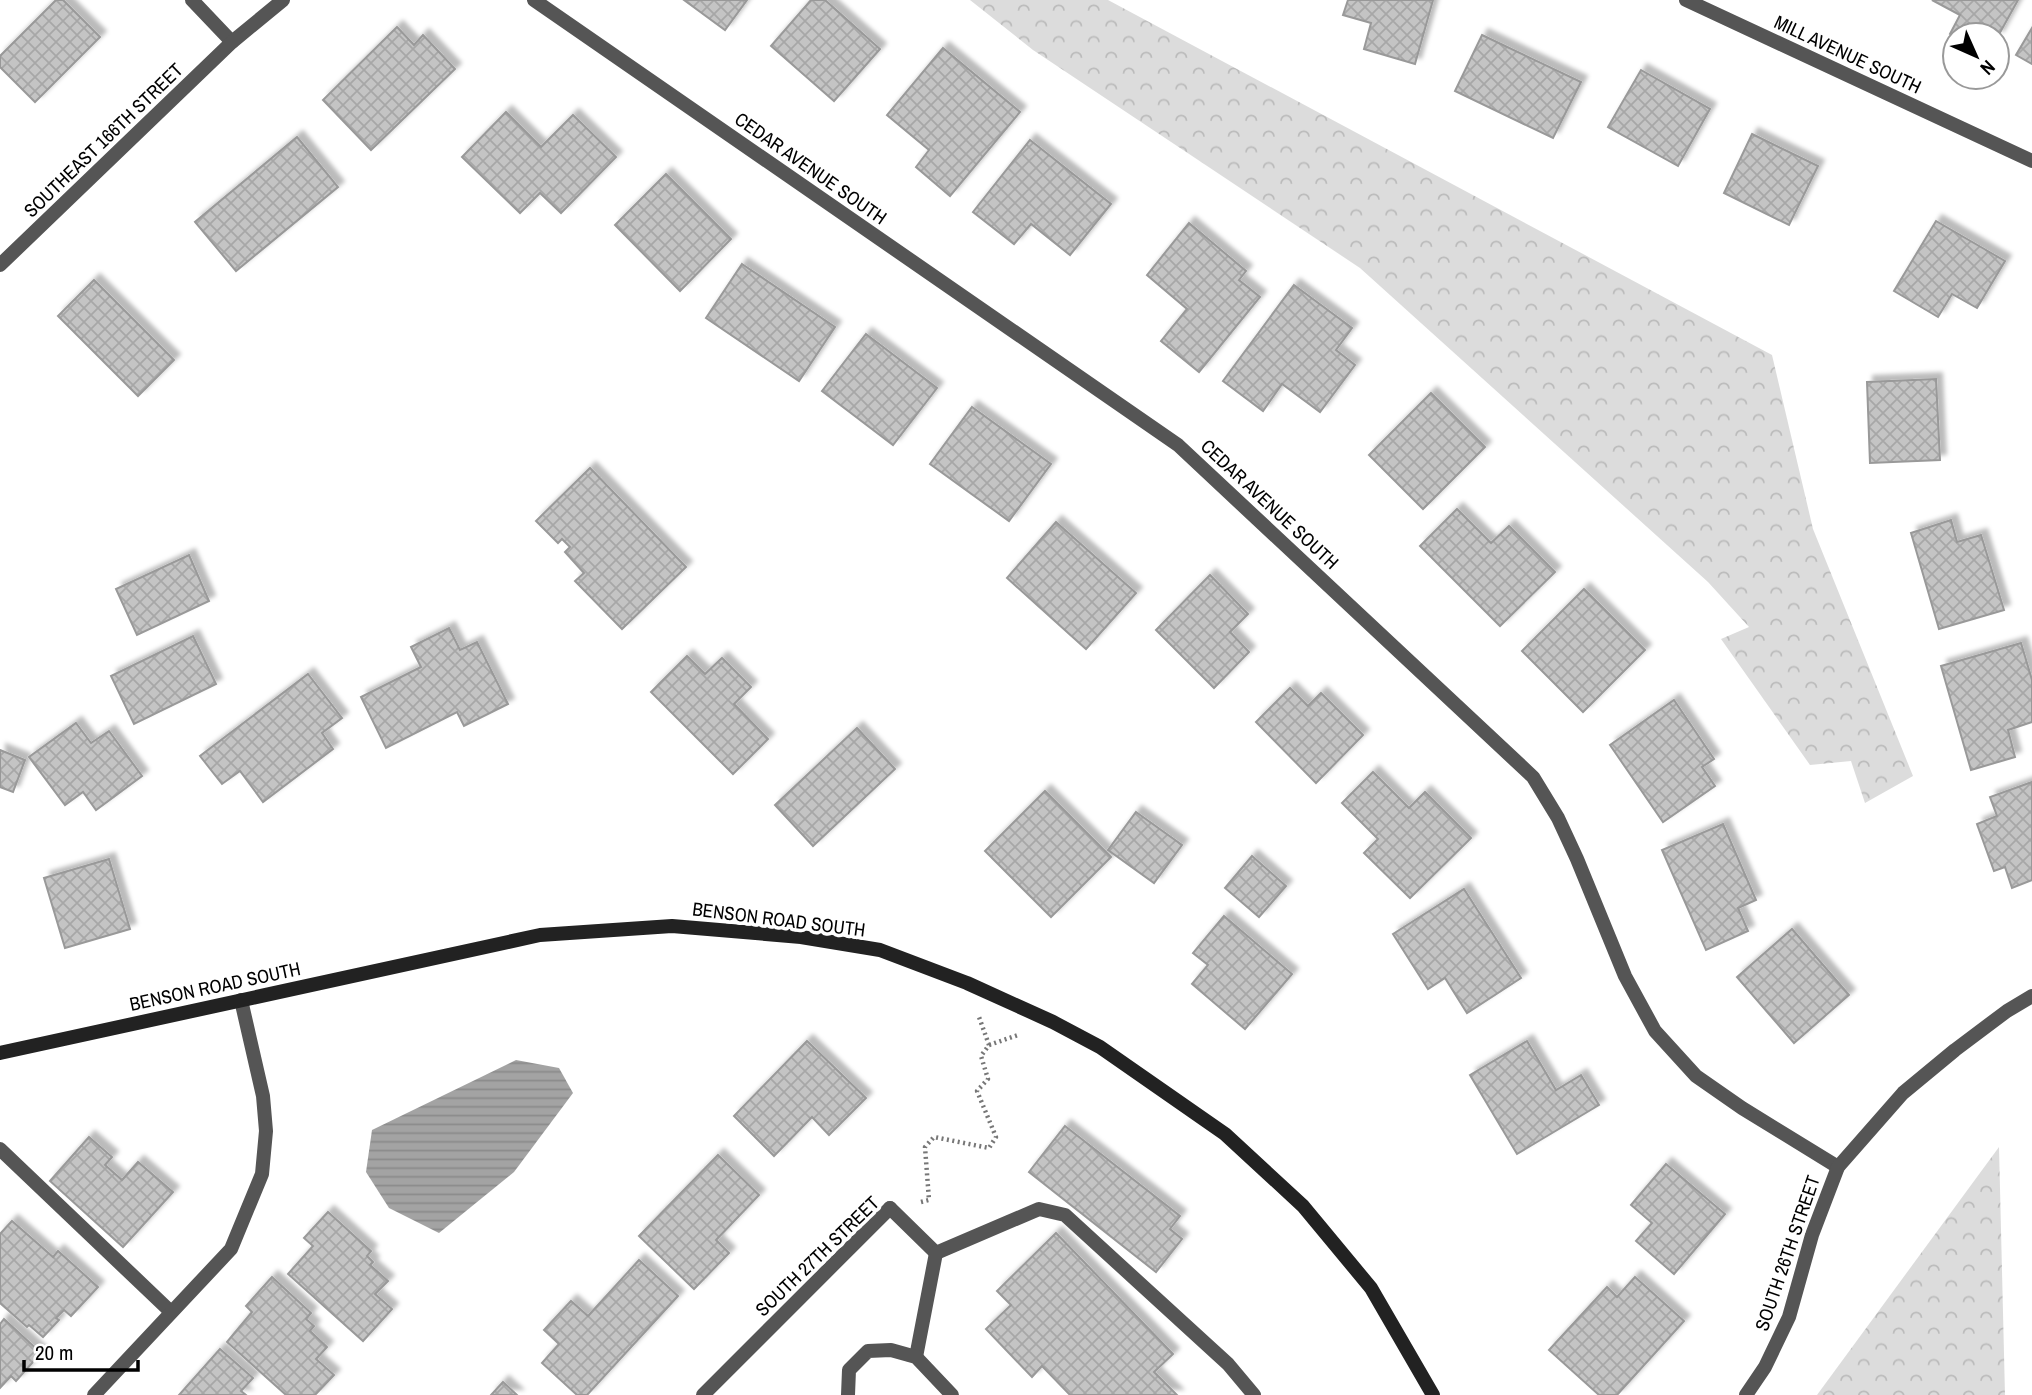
<svg xmlns="http://www.w3.org/2000/svg" width="2032" height="1395" font-family="'Archivo Narrow',sans-serif">
<defs>
<pattern id="forest-crowns" width="20" height="18" patternUnits="userSpaceOnUse" patternTransform="scale(1.75)"><rect width="20" height="18" fill="#dcdcdc"/><path d="M2 6a3 3 0 1 1 6 0M12 15a3 3 0 1 1 6 0" fill="none" stroke="#bbb"/></pattern>
<pattern id="water-rules" width="6" height="5" patternUnits="userSpaceOnUse" patternTransform="scale(1.75)"><rect width="6" height="5" fill="#a3a3a3"/><path d="M0 2.5h6" fill="none" stroke="#8b8b8b"/></pattern>
<pattern id="building-cross-hatch" width="8" height="8" patternUnits="userSpaceOnUse" patternTransform="scale(1.75)"><rect width="8" height="8" fill="#c4c4c4"/><path d="M0 0l8 8M0 8l8-8" fill="none" stroke="#a7a7a7"/></pattern>
<filter id="shadow"><feDropShadow dx="6" dy="-6" stdDeviation="2" flood-color="#0004"/></filter>
</defs>
<rect width="100%" height="100%" fill="#fff"/>
<g fill="url(#forest-crowns)">
<polygon points="970,0 1108,0 1772,355 1813,529 1913,776 1865,803 1851,761 1810,765 1721,639 1749,627 1708,582 1360,268 1033,50"/>
<polygon points="1999,1147 2005,1395 1817,1395"/>
</g>
<polygon fill="url(#water-rules)" points="516,1060 559,1068 573,1093 514,1172 439,1233 389,1208 366,1172 372,1130"/>
<g fill="url(#building-cross-hatch)" stroke="#999" stroke-width="2" filter="url(#shadow)">
<polygon points="56,0 63,0 100,37 35,102 0,67 0,56"/>
<polygon points="684,0 747,0 725,30"/>
<polygon points="811,0 825,0 880,49 834,101 771,46"/>
<polygon points="1348,0 1433,0 1415,64 1364,49 1371,23 1343,15"/>
<polygon points="1932,0 2018,0 1997,38 1997,35 1955,35 1955,37 1950,34 1960,15"/>
<polygon points="397,27 414,45 423,35 455,69 371,150 323,100"/>
<polygon points="2032,28 2032,64 2016,55"/>
<polygon points="1482,35 1581,82 1553,138 1455,91"/>
<polygon points="943,48 1020,112 950,196 916,167 929,150 887,115"/>
<polygon points="1641,70 1710,109 1678,166 1608,127"/>
<polygon points="506,112 541,147 573,115 616,157 561,213 540,193 520,213 462,157"/>
<polygon points="1752,134 1818,166 1789,225 1724,193"/>
<polygon points="297,137 338,187 236,271 195,222"/>
<polygon points="1030,140 1111,204 1070,255 1031,224 1014,244 973,212"/>
<polygon points="666,174 731,239 680,291 615,225"/>
<polygon points="1936,221 2005,261 1977,308 1952,294 1938,317 1894,291"/>
<polygon points="1189,223 1246,271 1239,280 1260,297 1199,372 1161,341 1187,309 1147,275"/>
<polygon points="742,264 835,327 799,381 706,318"/>
<polygon points="94,280 174,360 138,396 58,316"/>
<polygon points="1294,285 1352,328 1336,350 1355,365 1320,412 1282,384 1263,411 1223,381"/>
<polygon points="866,334 937,388 893,445 822,391"/>
<polygon points="1936,379 1940,460 1870,463 1867,382"/>
<polygon points="1431,393 1485,447 1423,509 1369,455"/>
<polygon points="972,407 1051,464 1009,521 930,464"/>
<polygon points="590,468 686,567 622,629 575,581 584,573 565,552 570,547 562,539 558,543 536,521"/>
<polygon points="1457,509 1491,543 1509,526 1555,572 1500,626 1420,546"/>
<polygon points="1951,520 1957,542 1981,535 2004,610 1939,629 1911,533"/>
<polygon points="1056,522 1136,593 1086,649 1007,578"/>
<polygon points="189,555 209,601 137,635 116,589"/>
<polygon points="1210,575 1248,614 1230,632 1249,652 1214,688 1156,630"/>
<polygon points="1584,589 1645,650 1583,712 1522,651"/>
<polygon points="449,628 460,650 477,642 508,704 464,726 457,712 386,748 361,697 421,667 411,647"/>
<polygon points="193,636 216,684 134,724 111,676"/>
<polygon points="2021,643 2032,680 2032,722 2008,730 2015,757 1971,770 1941,666"/>
<polygon points="687,656 705,674 722,658 751,687 734,704 768,739 733,774 651,692"/>
<polygon points="308,674 342,718 322,733 333,749 263,802 240,771 222,784 200,756"/>
<polygon points="1290,688 1308,706 1321,693 1363,735 1316,783 1256,722"/>
<polygon points="1674,700 1714,759 1702,767 1715,786 1663,822 1610,745"/>
<polygon points="76,723 91,743 109,731 142,776 96,810 83,792 65,805 29,757"/>
<polygon points="857,728 895,769 813,846 775,805"/>
<polygon points="0,750 25,760 13,792 0,787"/>
<polygon points="1373,772 1409,808 1425,792 1471,838 1410,898 1364,853 1378,839 1342,803"/>
<polygon points="2032,782 2032,880 2012,888 2005,867 1994,871 1977,824 1997,816 1990,797"/>
<polygon points="1045,791 1111,857 1051,917 985,851"/>
<polygon points="1136,812 1182,845 1154,883 1108,850"/>
<polygon points="1723,824 1756,900 1738,908 1748,931 1706,950 1662,850"/>
<polygon points="1252,856 1286,886 1259,917 1225,888"/>
<polygon points="109,859 130,929 65,948 44,878"/>
<polygon points="1464,889 1521,978 1467,1013 1445,978 1428,989 1393,934"/>
<polygon points="1224,916 1292,974 1245,1029 1192,984 1208,965 1193,953"/>
<polygon points="1792,929 1849,995 1794,1043 1737,977"/>
<polygon points="807,1041 866,1098 829,1135 812,1117 774,1156 734,1116"/>
<polygon points="1527,1041 1556,1090 1581,1075 1599,1105 1517,1154 1470,1075"/>
<polygon points="1065,1126 1180,1216 1170,1229 1182,1239 1156,1272 1029,1172"/>
<polygon points="89,1137 112,1157 105,1165 122,1180 138,1162 173,1192 123,1247 50,1181"/>
<polygon points="718,1155 759,1195 716,1240 729,1253 694,1289 639,1236"/>
<polygon points="1666,1164 1725,1214 1674,1274 1636,1241 1652,1223 1631,1205"/>
<polygon points="328,1212 371,1251 367,1256 373,1262 370,1265 388,1281 375,1294 392,1309 363,1341 288,1274 313,1246 304,1238"/>
<polygon points="12,1221 53,1257 58,1251 98,1287 71,1316 64,1310 56,1318 59,1320 43,1337 29,1325 27,1327 0,1303 0,1234"/>
<polygon points="1056,1233 1173,1354 1154,1372 1177,1395 1070,1395 1042,1366 1032,1377 986,1329 1011,1305 997,1291"/>
<polygon points="639,1260 678,1296 587,1395 577,1395 542,1363 559,1344 544,1330 571,1301 588,1316"/>
<polygon points="272,1277 311,1313 306,1319 314,1326 310,1331 327,1347 316,1359 334,1375 315,1395 286,1395 227,1342 252,1312 246,1306"/>
<polygon points="1635,1277 1684,1321 1617,1395 1599,1395 1549,1350 1607,1287 1617,1297"/>
<polygon points="4,1319 41,1353 16,1381 11,1376 0,1388 0,1324"/>
<polygon points="220,1349 253,1378 241,1391 246,1395 179,1395"/>
<polygon points="503,1382 517,1395 491,1395"/>
</g>
<g fill="none" stroke-linecap="round" stroke-linejoin="round">
<g stroke="#777" stroke-width="4.5" stroke-dasharray="2 3.5" stroke-linecap="butt">
<polyline points="989,1045 1018,1035"/>
<polyline points="921,1202 929,1200 925,1147 934,1137 989,1148 996,1137 977,1091 988,1079 981,1056 989,1045 979,1017"/>
</g>
<g stroke="#555" stroke-width="14">
<polyline points="0,1149 171,1312"/>
<polyline points="890,1208 936,1253"/>
<polyline points="936,1253 1039,1209 1065,1215 1228,1364 1254,1395"/>
<polyline points="916,1357 936,1253"/>
<polyline points="848,1395 849,1370 868,1351 891,1350 916,1357 952,1395"/>
</g>
<g stroke="#555" stroke-width="14">
<polyline points="192,0 232,42"/>
<polyline points="534,0 1178,445 1533,777 1558,818 1577,859 1625,976 1655,1031 1696,1076 1742,1108 1838,1167"/>
<polyline points="1686,0 2032,161"/>
<polyline points="0,265 232,42 283,0"/>
<polyline points="94,1395 231,1249 262,1174 266,1131 263,1096 241,1000"/>
<polyline points="703,1395 890,1208"/>
<polyline points="1746,1395 1765,1367 1789,1317 1812,1235 1838,1167 1903,1093 1955,1050 2007,1011 2032,996"/>
</g>
<polyline stroke="#222" stroke-width="14" points="0,1053 540,935 672,926 801,937 880,950 967,983 1053,1022 1100,1047 1225,1134 1303,1206 1371,1288 1433,1395"/>
</g>
<g text-anchor="middle" stroke-width="7" stroke-linejoin="round" paint-order="stroke">
<g font-size="19" fill="#000" stroke="#fff">
<text transform="translate(1848 54) rotate(25)" y="7">MILL AVENUE SOUTH</text>
<text transform="translate(103 140) rotate(-44)" y="7">SOUTHEAST 166TH STREET</text>
<text transform="translate(811 168) rotate(35)" y="7">CEDAR AVENUE SOUTH</text>
<text transform="translate(1270 504) rotate(43)" y="7">CEDAR AVENUE SOUTH</text>
<text transform="translate(779 919) rotate(7)" y="7">BENSON ROAD SOUTH</text>
<text transform="translate(215 986) rotate(-12)" y="7">BENSON ROAD SOUTH</text>
<text transform="translate(1787 1253) rotate(-71)" y="7">SOUTH 26TH STREET</text>
<text transform="translate(817 1256) rotate(-44)" y="7">SOUTH 27TH STREET</text>
</g>
</g>
<g transform="translate(1976 56) rotate(135)"><circle r="33" fill="#ffffff" stroke="#999999" stroke-width="2"/>
<path d="M0-5L12 26L0 18L-12 26Z" fill="#000000"/>
<text y="-10" font-size="19" font-weight="bold" text-anchor="middle" fill="#000000">N</text>
</g>
<path d="M24 1360v10h114v-10" fill="none" stroke="#000000" stroke-width="3.5"/>
<text x="35" y="1360" font-size="21" fill="#000000" stroke="#ffffff" stroke-width="5" paint-order="stroke">20 m</text>
</svg>
